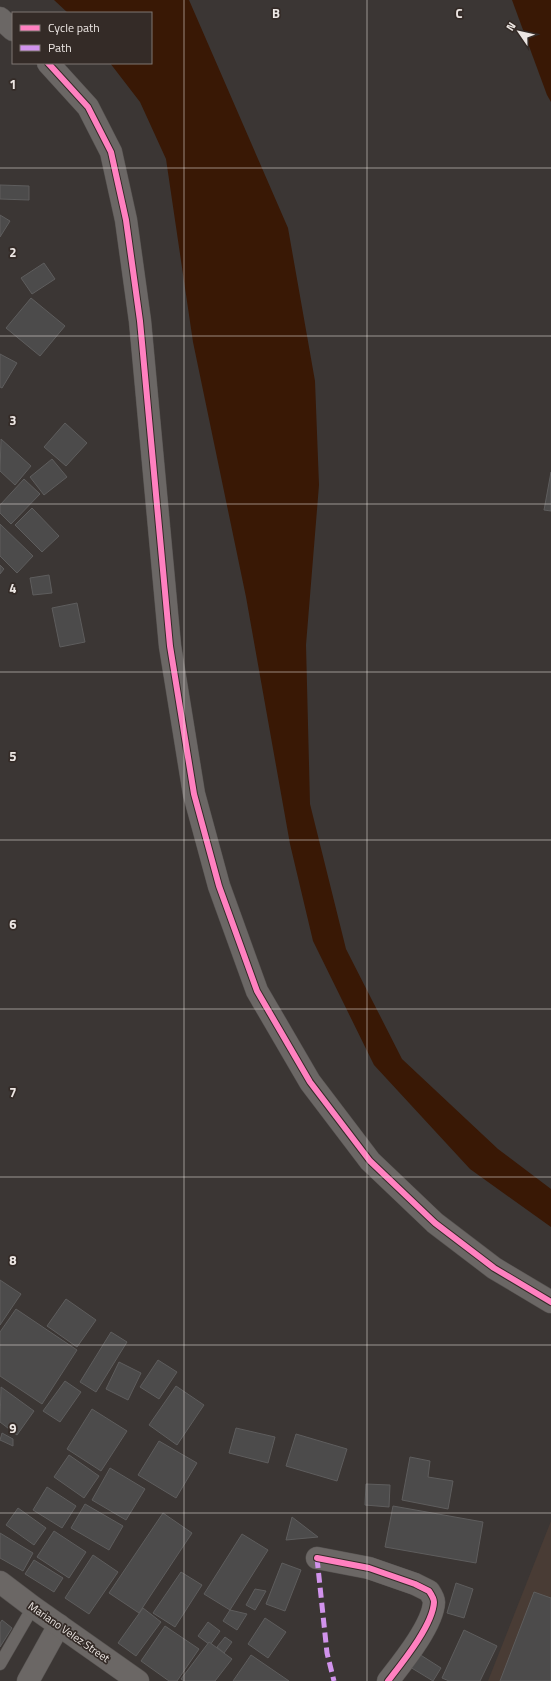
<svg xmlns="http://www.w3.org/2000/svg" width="551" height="1681" font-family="'Titillium Web',sans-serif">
<rect width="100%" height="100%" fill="#3b3634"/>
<polygon fill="#493c35" points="551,1521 551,1681 488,1681"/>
<g fill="#391805">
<polygon points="54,0 189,0 288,228 315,381 319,485 306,645 310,804 346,949 402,1059 498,1149 551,1189 551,1227 470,1169 374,1065 313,941 290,844 246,597 193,342 166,159 140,102 110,63 151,63 151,13 68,13"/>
<polygon points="512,0 551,0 551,102 547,95"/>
</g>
<g fill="#4c4b4b" stroke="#5e5d5d">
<polygon points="0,185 29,186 29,200 0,199"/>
<polygon points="0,215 10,221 0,237"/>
<polygon points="44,263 55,279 32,294 21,278"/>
<polygon points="31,298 65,326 40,356 6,328"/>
<polygon points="0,354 17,363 2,388 0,387"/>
<polygon points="65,423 87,443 66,466 44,447"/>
<polygon points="1,439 31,466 15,485 0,471"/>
<polygon points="52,459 67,477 44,495 30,477"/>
<polygon points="551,472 551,511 544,510"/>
<polygon points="24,479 40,494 11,524 0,513 0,505"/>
<polygon points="32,508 59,536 42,552 15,525"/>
<polygon points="0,524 33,556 17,573 0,556"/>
<polygon points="0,565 4,569 0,574"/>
<polygon points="49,575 52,593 33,595 30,578"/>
<polygon points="77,603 85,642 60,647 52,608"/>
<polygon points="0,1280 21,1294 0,1325"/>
<polygon points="66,1299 96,1320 77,1347 47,1326"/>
<polygon points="16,1309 77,1350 42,1404 0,1376 0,1332"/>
<polygon points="111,1332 127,1342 96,1392 80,1382"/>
<polygon points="158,1360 177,1372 159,1399 140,1387"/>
<polygon points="119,1362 141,1373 128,1400 106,1389"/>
<polygon points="65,1381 81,1392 60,1422 43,1411"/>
<polygon points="176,1386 204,1405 177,1445 149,1425"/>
<polygon points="1,1387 34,1411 17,1435 0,1422"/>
<polygon points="92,1409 127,1431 101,1471 67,1449"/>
<polygon points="236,1428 275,1437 268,1463 229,1453"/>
<polygon points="2,1433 13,1439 13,1446 0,1440"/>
<polygon points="296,1434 347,1449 337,1481 286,1466"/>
<polygon points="159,1441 197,1463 176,1498 138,1475"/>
<polygon points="69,1455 99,1476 84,1498 54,1477"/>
<polygon points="410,1457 430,1461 428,1477 453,1481 448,1509 402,1500"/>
<polygon points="110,1468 145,1489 126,1520 92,1500"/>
<polygon points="366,1484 390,1485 389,1507 365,1505"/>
<polygon points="47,1487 76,1506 62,1528 33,1510"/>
<polygon points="85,1504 123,1526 109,1550 71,1528"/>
<polygon points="393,1506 483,1522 476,1563 385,1547"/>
<polygon points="18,1508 46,1528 34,1545 6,1525"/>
<polygon points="163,1513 192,1533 139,1613 109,1593"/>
<polygon points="292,1517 318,1537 286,1540"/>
<polygon points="54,1531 86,1552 69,1578 37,1557"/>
<polygon points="0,1533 33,1553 23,1571 0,1558"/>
<polygon points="242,1534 268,1550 230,1610 204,1594"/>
<polygon points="93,1555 118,1572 89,1614 65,1598"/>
<polygon points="34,1560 63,1578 54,1592 25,1574"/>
<polygon points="282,1563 301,1570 285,1611 266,1604"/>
<polygon points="181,1572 202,1585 175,1627 153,1613"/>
<polygon points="456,1583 473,1589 464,1618 447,1613"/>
<polygon points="255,1589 266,1591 255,1610 246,1605"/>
<polygon points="534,1592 551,1598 551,1681 500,1681"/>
<polygon points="143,1608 161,1622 136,1656 118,1643"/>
<polygon points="230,1610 247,1614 237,1630 223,1621"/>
<polygon points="265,1618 286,1632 268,1658 248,1644"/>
<polygon points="2,1620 12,1628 0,1647 0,1623"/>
<polygon points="208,1622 220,1631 210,1645 198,1636"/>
<polygon points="165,1626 199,1649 177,1681 169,1681 141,1661"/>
<polygon points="464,1630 497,1646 480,1681 449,1681 442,1678"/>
<polygon points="225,1637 232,1642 224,1653 217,1647"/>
<polygon points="209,1642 232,1659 215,1681 184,1681 181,1679"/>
<polygon points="419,1654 441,1668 433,1681 410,1667"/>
<polygon points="251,1655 289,1681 233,1681"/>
</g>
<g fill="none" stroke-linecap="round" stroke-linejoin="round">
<defs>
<polyline id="lane" points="0,1664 33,1607"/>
<g id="street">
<polyline points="0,18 13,30"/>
<polyline points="48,63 88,107 111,152 126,220 140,321 170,646 194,794 219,886 257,991 310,1082 370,1161 435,1223 494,1268 551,1302"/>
<path d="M 317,1558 L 369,1568 L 415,1584 L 429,1591 C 431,1594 434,1599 434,1602 C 433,1625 402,1663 388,1681"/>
<polyline points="28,1681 59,1625"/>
</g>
<polyline id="secondary" points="0,1582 33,1607 138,1681"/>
</defs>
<use href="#lane" stroke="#575351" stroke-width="13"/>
<use href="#street" stroke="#575351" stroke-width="23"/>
<use href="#secondary" stroke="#575351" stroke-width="23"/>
<use href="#lane" stroke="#6b6765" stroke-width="12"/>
<use href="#street" stroke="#6b6765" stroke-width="22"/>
<use href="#secondary" stroke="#6b6765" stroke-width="22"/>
<polyline stroke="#d193ec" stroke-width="5" stroke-dasharray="10 5" stroke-linecap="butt" points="317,1558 327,1653 334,1681"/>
<defs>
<g id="cycleway">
<polyline points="48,63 88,107 111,152 126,220 140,321 170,646 194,794 219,886 257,991 310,1082 370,1161 435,1223 494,1268 551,1302"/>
<path d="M 317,1558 L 369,1568 L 415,1584 L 429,1591 C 431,1594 434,1599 434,1602 C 433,1625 402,1663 388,1681"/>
</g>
</defs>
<use href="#cycleway" stroke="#342b27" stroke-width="8"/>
<use href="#cycleway" stroke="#ff80c0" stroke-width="6"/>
</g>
<path fill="none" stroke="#ede7e4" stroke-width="1" stroke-opacity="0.55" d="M 184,0 L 184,1681M 367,0 L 367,1681M 0,168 L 551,168M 0,336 L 551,336M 0,504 L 551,504M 0,672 L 551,672M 0,840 L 551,840M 0,1009 L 551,1009M 0,1177 L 551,1177M 0,1345 L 551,1345M 0,1513 L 551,1513"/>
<g text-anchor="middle" stroke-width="3.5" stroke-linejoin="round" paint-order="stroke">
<g font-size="11" fill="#ede7e4" stroke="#342b27">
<text transform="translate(69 1632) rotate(35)" y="4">Mariano Velez Street</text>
</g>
</g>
<g font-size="13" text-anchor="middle" font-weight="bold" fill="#ede7e4" stroke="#342b27" stroke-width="3.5" stroke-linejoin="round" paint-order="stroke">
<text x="276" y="18">B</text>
<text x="459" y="18">C</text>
<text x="13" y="89">1</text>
<text x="13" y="257">2</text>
<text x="13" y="425">3</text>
<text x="13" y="593">4</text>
<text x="13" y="761">5</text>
<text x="13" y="929">6</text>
<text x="13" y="1097">7</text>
<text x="13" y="1265">8</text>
<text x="13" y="1433">9</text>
</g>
<rect x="12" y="12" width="140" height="52" fill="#342b27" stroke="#7e7673"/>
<rect x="20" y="25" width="20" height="6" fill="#ff80c0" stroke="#7e7673"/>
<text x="48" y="32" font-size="12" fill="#ede7e4">Cycle path</text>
<rect x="20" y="45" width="20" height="6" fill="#d193ec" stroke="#7e7673"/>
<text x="48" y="52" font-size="12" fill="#ede7e4">Path</text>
<g transform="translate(519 32) rotate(304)" stroke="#342b27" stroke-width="3" paint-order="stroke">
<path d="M0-3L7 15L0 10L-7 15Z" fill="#ede7e4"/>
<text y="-6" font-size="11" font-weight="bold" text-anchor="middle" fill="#ede7e4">N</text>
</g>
</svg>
